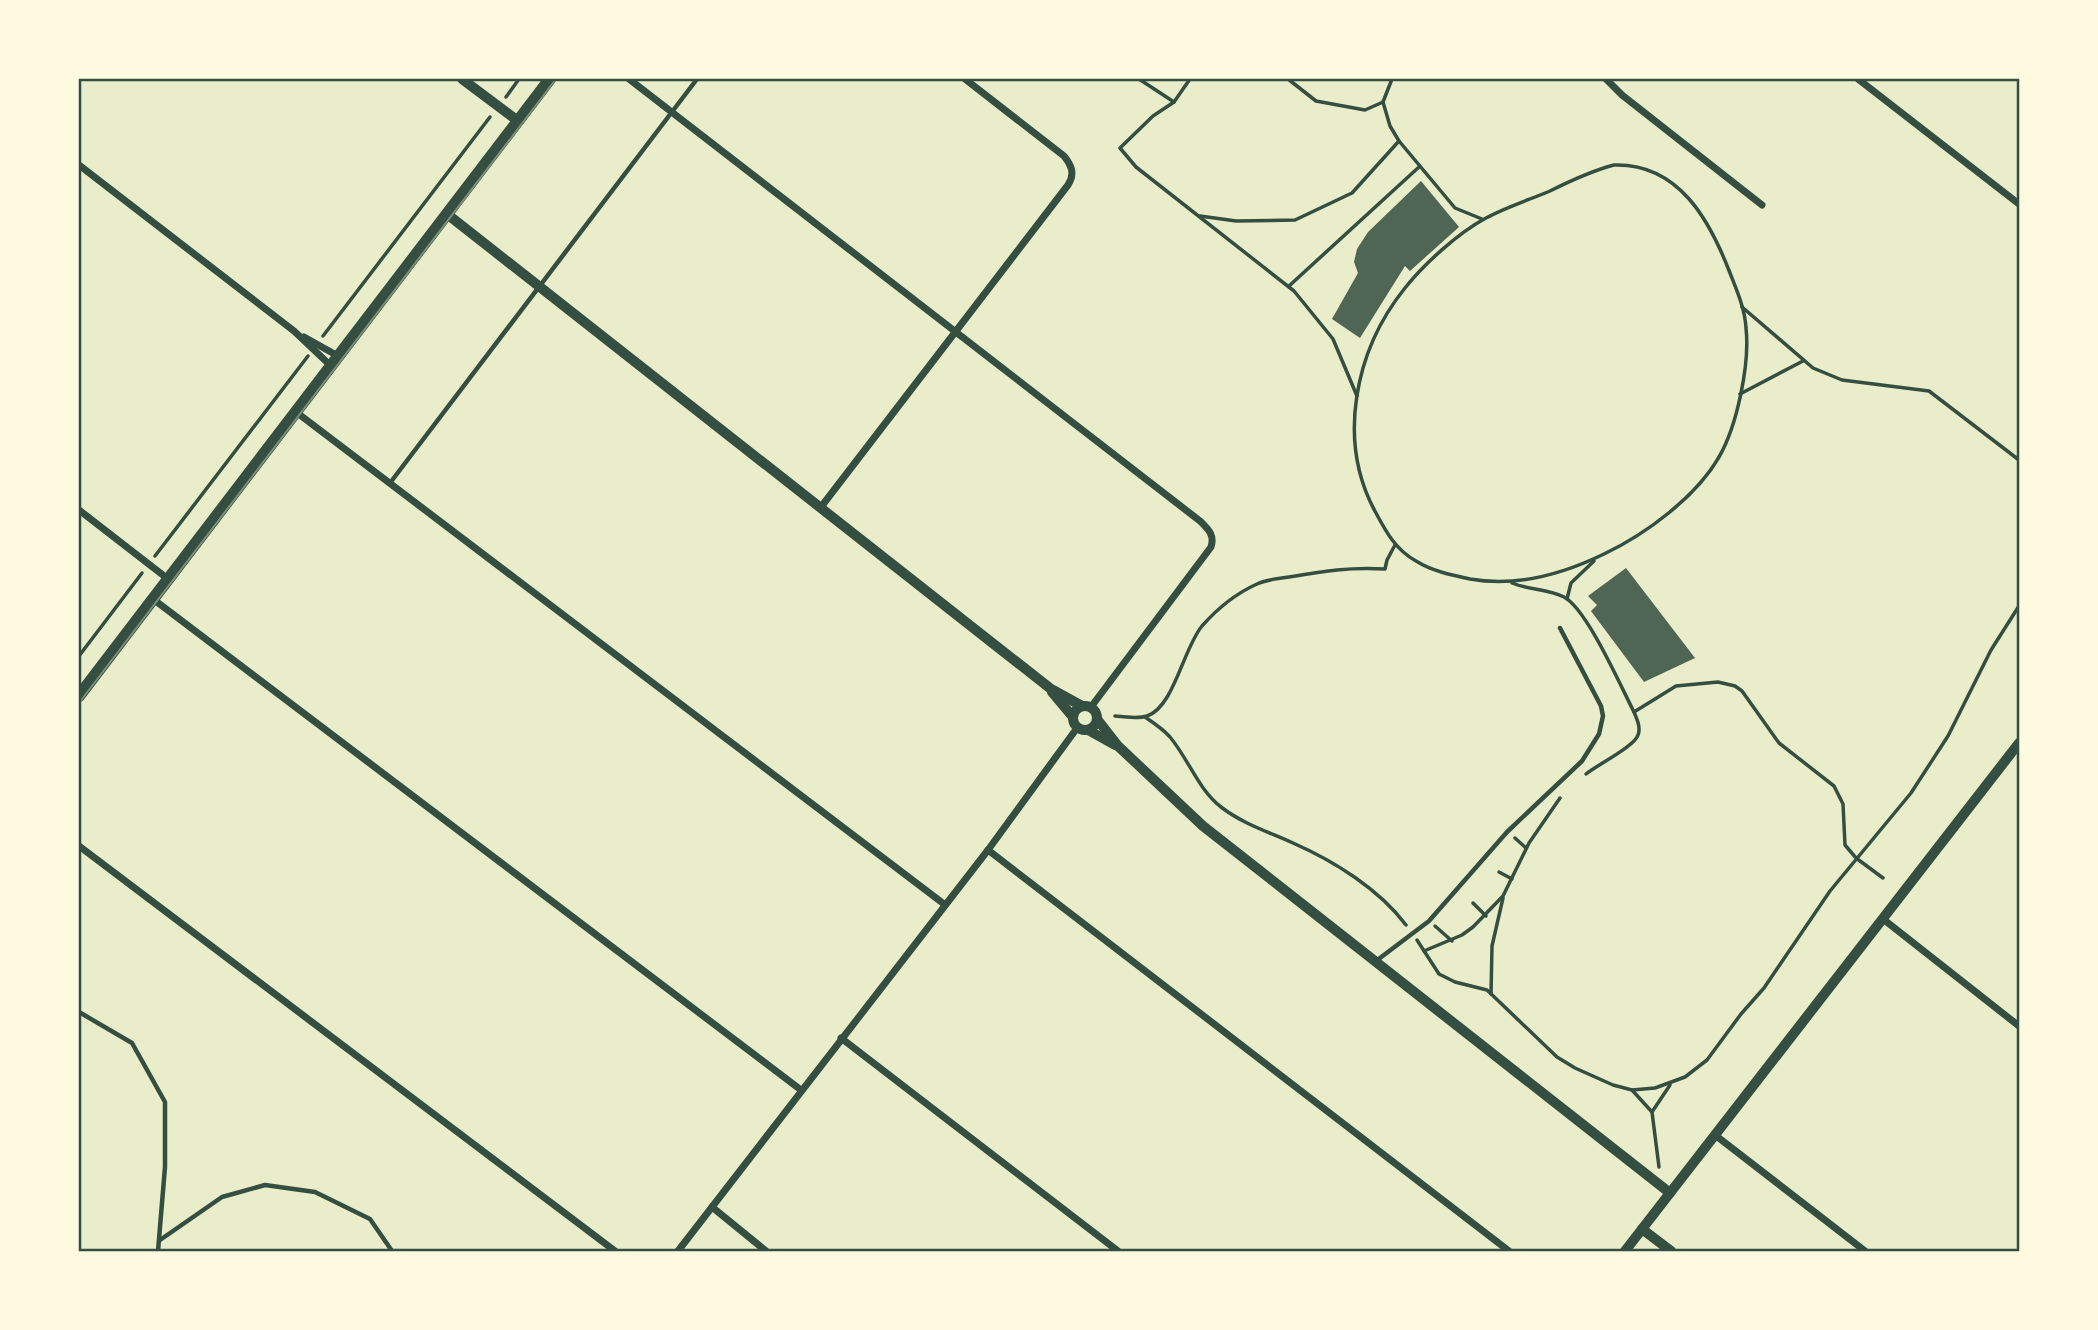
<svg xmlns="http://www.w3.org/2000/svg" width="2098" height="1330" font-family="'Crimson Pro',serif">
<rect width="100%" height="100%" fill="#e9edc9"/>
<g fill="#4f6655">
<polygon points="1421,181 1459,227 1410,271 1405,266 1360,338 1332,319 1358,273 1354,262 1357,249 1368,232"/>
<polygon points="1626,568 1695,658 1644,682 1591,611 1597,605 1588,596"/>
</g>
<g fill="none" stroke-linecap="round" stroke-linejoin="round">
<g stroke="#344e41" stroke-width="3.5">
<polyline points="1139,79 1174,102"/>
<polyline points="1190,79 1174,102 1153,116 1120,148 1136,167 1294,291 1333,339 1357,396"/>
<polyline points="1288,79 1316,101 1365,110 1383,102"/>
<polyline points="1392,79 1383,102 1390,126 1399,141 1455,208 1482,219"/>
<polyline points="506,97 519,79"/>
<path d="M 1614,165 C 1679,163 1710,221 1730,273 C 1737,291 1745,309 1746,328 C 1750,364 1737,426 1719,457 C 1696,497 1646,534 1604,554 C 1563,574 1515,587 1470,579 C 1451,575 1432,571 1416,561 C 1396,550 1386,532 1376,513 C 1336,441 1355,350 1405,288 C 1424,264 1458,233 1486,218 C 1506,207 1529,200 1550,191 C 1572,180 1591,171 1614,165 Z"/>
<polyline points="1200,216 1236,221 1295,220 1352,193 1399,141"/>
<polyline points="1289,286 1419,167"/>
<polyline points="1742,307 1813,368 1842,380 1929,391 2019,460"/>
<polyline points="323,336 490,117"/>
<polyline points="1740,394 1803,361"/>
<polyline points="155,556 308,356"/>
<path d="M 1512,583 C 1529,590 1548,589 1564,597 C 1587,609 1621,687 1634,712"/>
<polyline points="1567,599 1571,583 1594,561"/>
<polyline points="79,656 142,573"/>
<path d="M 1115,716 C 1124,717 1138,719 1147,716 C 1174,707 1183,649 1202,626 C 1217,609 1237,593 1257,584 C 1268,579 1278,579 1289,577 C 1325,571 1349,567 1385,569 L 1387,560 L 1395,545"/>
<path d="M 1145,717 C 1154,723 1163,729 1170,737 C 1189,760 1198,789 1221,807 C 1243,824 1269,832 1293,843 C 1334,861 1379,889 1406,925"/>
<path d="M 1586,774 C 1597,765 1635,746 1638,735 C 1641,728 1637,719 1634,712 L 1676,686 L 1718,682 L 1735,686 L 1742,691 L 1779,743 L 1834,786 L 1843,804 L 1845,845 L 1856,858 L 1883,878"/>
<polyline points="1515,838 1526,848"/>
<polyline points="1499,872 1512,879"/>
<polyline points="1473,903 1486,916"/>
<polyline points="1435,926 1452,941"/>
<polyline points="1417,940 1439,974 1455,982 1487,990 1557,1057 1575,1068 1613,1085 1632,1090 1655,1088 1685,1077 1707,1060 1741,1014 1764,988 1830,891 1911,793 1948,736 1991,650 2019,606"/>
<polyline points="1424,951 1462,935 1473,927 1503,896 1529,843 1560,798"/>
<polyline points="1491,994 1492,946 1503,898"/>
<polyline points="1632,1090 1652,1112 1659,1167"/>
<polyline points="1652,1112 1670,1085"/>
</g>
<g stroke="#344e41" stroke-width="4.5">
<polyline points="390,483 697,79"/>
<polyline points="1376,961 1429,921 1507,832 1582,761 1599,734 1603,716 1601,706 1560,628"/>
<polyline points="79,1012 132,1043 165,1102 165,1167 158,1251"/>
<polyline points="160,1240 222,1197 265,1185 315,1192 370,1219 392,1251"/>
</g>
<g stroke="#344e41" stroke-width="7">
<path d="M 629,79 L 1200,521 C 1208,529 1215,535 1211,547 L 1091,707"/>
<polyline points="1606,79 1622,95 1762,205"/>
<polyline points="1858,79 2019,204"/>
<polyline points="79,165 294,331 331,366"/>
<polyline points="304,337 338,356"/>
<polyline points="296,412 944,904"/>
<path d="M 821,507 L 1068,185 C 1075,174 1072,166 1064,156 L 965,79"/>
<polyline points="79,510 168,579"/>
<polyline points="153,599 801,1090"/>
<polyline points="79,846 615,1251"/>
<polyline points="988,850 1509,1251"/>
<polyline points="1883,919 2019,1026"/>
<polyline points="841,1038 1118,1251"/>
<polyline points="1715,1135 1865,1251"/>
<polyline points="712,1207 766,1251"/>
<polyline points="678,1251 988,850 1077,728"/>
</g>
<g stroke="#344e41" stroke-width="10">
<polyline points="462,79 518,121"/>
<polyline points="447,214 1051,689 1082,706"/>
<polyline points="1052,692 1073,717"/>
<circle cx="1085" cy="718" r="12"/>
<polyline points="1097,719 1118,746 1203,826 1670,1193"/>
<polyline points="1088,730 1115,745"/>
<polyline points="1642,1229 1671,1251"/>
<polyline points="1625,1251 2019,743"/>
</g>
<polyline stroke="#344e41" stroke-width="12" points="79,696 550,79"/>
<polyline stroke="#7c8e77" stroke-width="2" points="79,703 556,79"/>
</g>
<rect width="2098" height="1330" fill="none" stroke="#fefae0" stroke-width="161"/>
<rect x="80" y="80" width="1938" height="1170" fill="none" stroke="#344e41" stroke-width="2.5"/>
</svg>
